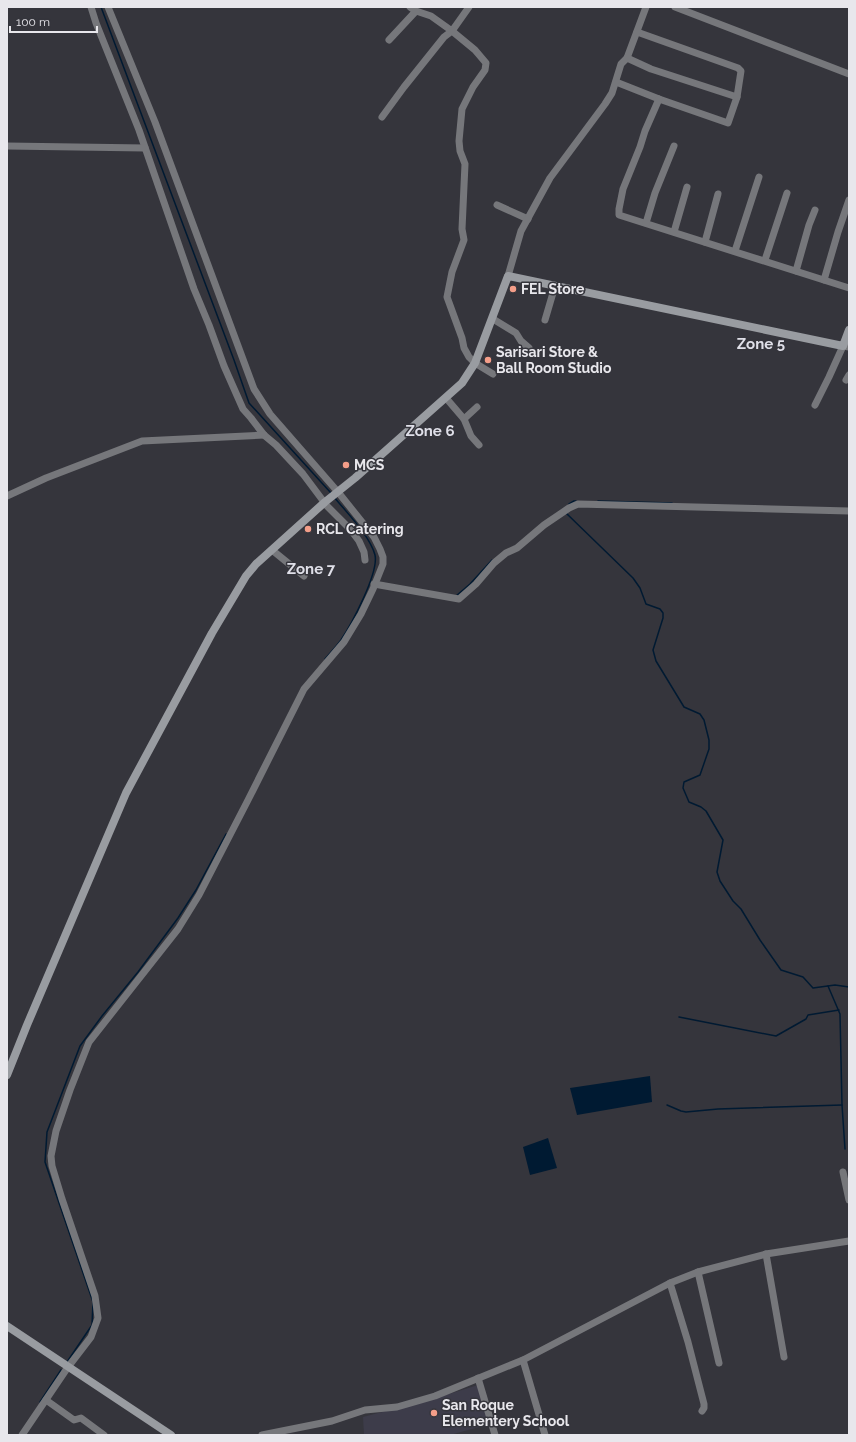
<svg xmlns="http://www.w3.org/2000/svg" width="856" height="1442" font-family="Raleway,sans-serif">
<rect width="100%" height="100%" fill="#35353c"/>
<polygon fill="#3d3c4a" points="478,1385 490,1424 450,1435 364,1435 363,1417 436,1398"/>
<g fill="#001a32">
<polygon points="650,1076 652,1102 577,1115 570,1088"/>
<polygon points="548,1138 557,1168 530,1175 523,1147"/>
</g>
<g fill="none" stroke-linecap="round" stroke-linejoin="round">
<g stroke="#001a32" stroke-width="1.5">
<polyline points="101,7 234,360 249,403 331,493"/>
<polyline points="598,501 672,503"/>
<polyline points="569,504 574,501 576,501"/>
<polyline points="566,513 633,578 640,588 646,604 660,609 663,613 663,618 653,650 656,661 684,707 700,714 704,720 709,740 709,749 700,775 684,782 683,788 689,802 701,807 706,811 723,840 717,872 720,881 733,901 741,909 760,940 781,970 803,977 813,988 835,985 849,987"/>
<polyline points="456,596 470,584 492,560"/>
<path d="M 325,659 C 330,653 336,647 341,640 C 351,625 379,573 375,555 C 370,536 347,513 334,497"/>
<polyline points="828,986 840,1014 842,1105 845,1149"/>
<polyline points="679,1017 776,1036 806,1019 808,1015 839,1010"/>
<polyline points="667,1105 681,1111 686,1112 718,1109 842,1105"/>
<polyline points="67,1362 92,1325 93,1302 45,1162 47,1132 80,1046 102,1016 138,972 178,918 196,890 226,834"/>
<polyline points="40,1402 61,1370"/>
</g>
<g stroke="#76777b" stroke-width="7">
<polyline points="91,7 96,23 139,130 194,289 209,325 224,366 243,409 251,418 264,435 276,445 303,474 327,506 350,529 359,541 364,552 365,560"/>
<polyline points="410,7 416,11 431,16 452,31 469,7"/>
<polyline points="675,7 849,74"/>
<polyline points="389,40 416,11"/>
<polyline points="627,58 651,69 737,97"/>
<polyline points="616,82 659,99 728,123 737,97 741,71 738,68 637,32"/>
<polyline points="659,99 645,131 640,147 623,189 619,209 619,215 849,288"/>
<polyline points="382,117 404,87 444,37 452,31 475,50 486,63 485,70 473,87 462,109 459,141 460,151 465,164 462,229 464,240 452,272 447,297 462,338 464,348 469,357 475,363 493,374"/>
<polyline points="7,146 145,148"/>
<polyline points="497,205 528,219"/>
<polyline points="646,223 655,193 674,146"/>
<polyline points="674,232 687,187"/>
<polyline points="705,242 718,194"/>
<polyline points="735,251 759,177"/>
<polyline points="765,260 787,193"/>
<polyline points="796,271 809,225 815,210"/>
<polyline points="508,276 521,231 550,178 605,104 612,93 621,64 627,58 646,7"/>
<polyline points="824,280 838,232 849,200"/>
<polyline points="493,319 516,333 521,341 529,348"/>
<polyline points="545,320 555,286"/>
<polyline points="846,380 849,375"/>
<polyline points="446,398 464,419 471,436 479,445"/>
<polyline points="815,405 829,377 843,346 849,347"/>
<polyline points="464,419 477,407"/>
<polyline points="7,496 46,478 142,441 264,435"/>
<polyline points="272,550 304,576"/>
<polyline points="374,584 459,599 476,584 494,563 506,553 517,548 544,525 569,508 578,504 849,511"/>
<polyline points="843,1172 849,1200"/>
<polyline points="766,1254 784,1357"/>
<polyline points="698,1272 719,1363"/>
<polyline points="670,1283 688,1342 704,1404 704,1408 702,1411"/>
<polyline points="523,1360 545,1435"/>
<polyline points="478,1378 495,1435"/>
<polyline points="46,1400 74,1420 81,1418 104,1435"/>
<polyline points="22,1435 68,1367 91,1337 98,1318 95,1296 62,1199 52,1166 51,1156 56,1131 70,1090 89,1042 178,929 199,895 247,802 304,689 344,642 361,614 373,589 383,564 383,557 380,549 374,537 338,492 270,414 254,389 155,122 108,7"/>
<polyline points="262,1435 332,1421 365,1410 397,1407 435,1396 523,1360 670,1283 698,1272 766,1254 849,1241"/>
</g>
<g stroke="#999ca1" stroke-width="8">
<polyline points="7,1075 27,1025 126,793 212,633 246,576 256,564 325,502 355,478 462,383 475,363 508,276 843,346 849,330"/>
<polyline points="7,1326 171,1435"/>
</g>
</g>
<g fill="#f49e89" stroke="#35353c" stroke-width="1.5">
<circle cx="513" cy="289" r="4"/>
<circle cx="488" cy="360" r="4"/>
<circle cx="346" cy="465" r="4"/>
<circle cx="308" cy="529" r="4"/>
<circle cx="434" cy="1413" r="4"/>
</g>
<g text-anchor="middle" stroke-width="3" stroke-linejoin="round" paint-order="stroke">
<g font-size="14" font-weight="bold" fill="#e8e7ec" stroke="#35353c" text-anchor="start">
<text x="521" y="294">FEL Store</text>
<text x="496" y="357">Sarisari Store &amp;<tspan x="496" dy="16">Ball Room Studio</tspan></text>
<text x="354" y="470">MCS</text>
<text x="316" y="534">RCL Catering</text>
<text x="442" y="1410">San Roque<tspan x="442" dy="16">Elementery School</tspan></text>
</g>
<g font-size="15" font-weight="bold" fill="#dfdfe8" stroke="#35353c">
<text x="761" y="349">Zone 5</text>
<text x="430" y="436">Zone 6</text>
<text x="311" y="574">Zone 7</text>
</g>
</g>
<rect width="856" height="1442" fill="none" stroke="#e8e7ec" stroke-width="16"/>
<path d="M10 26v6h87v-6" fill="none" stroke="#e8e7ec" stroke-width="2"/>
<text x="16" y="26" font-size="12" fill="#e8e7ec" stroke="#35353c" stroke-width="3" paint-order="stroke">100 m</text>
</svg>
